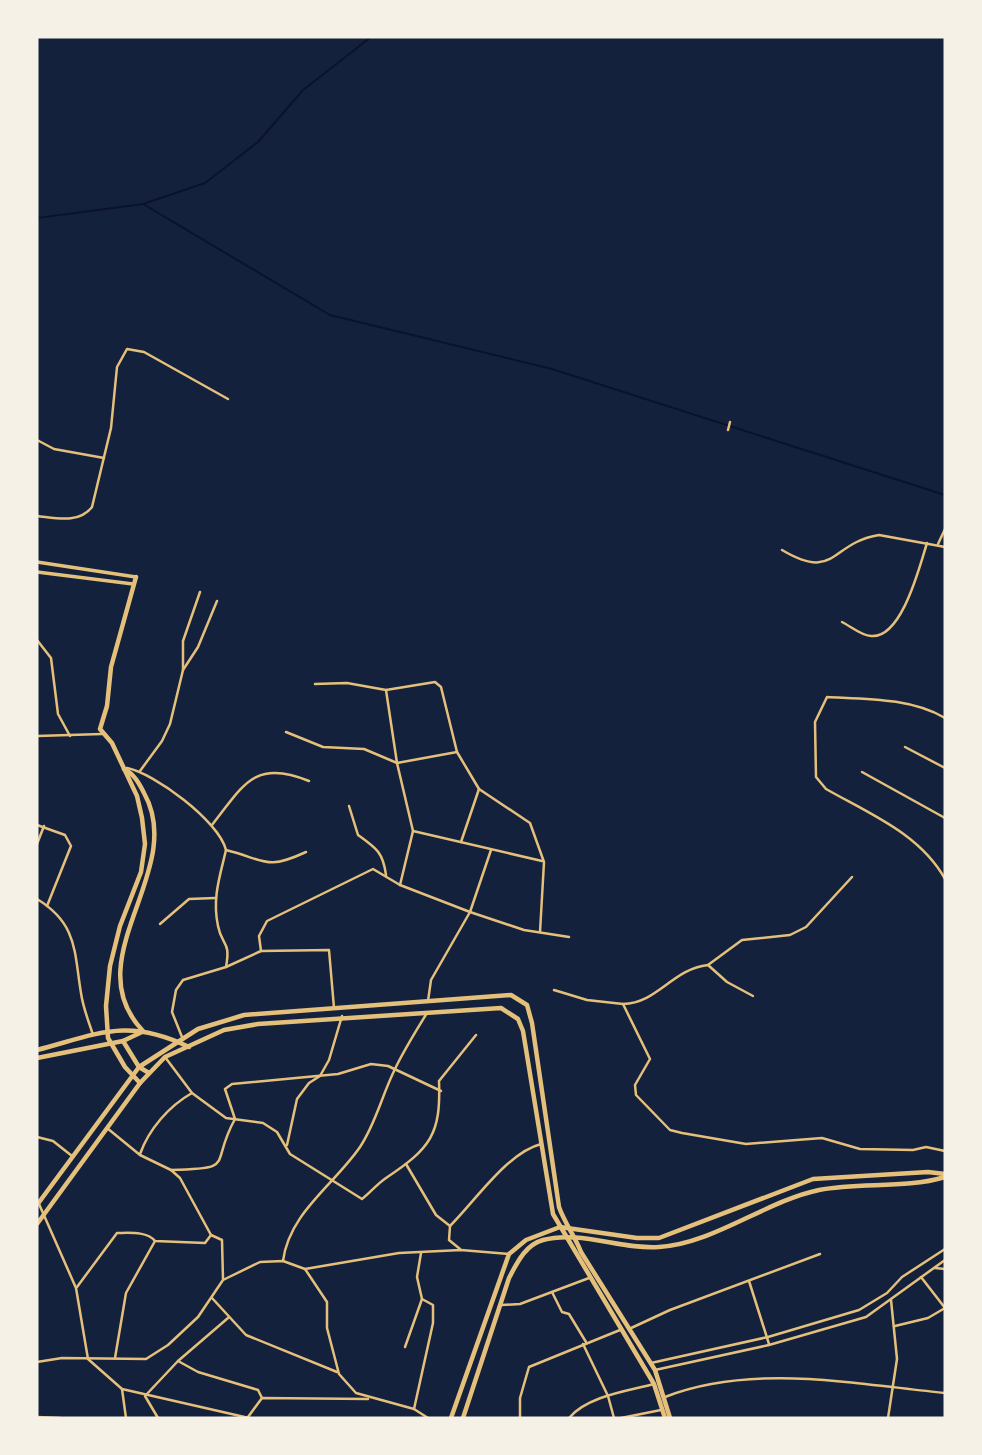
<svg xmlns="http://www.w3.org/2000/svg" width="982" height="1455" font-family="Figtree,sans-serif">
<rect width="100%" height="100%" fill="#14213d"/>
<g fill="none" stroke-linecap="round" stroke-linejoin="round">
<g stroke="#0b132b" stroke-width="2">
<polyline points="143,204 330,315 552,369 945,495"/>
<polyline points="37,218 143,204 205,183 258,142 303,90 371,37"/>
</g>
<g stroke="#e5c07b" stroke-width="2.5">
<polyline points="728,430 730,422"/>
<polyline points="37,440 54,449 104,458"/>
<path d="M 37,516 C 56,518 79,524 92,507 L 111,428 L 117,367 L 127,349 L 144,352 L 228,399"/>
<polyline points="938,544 945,529"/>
<path d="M 782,550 C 836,582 830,543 879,535 L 945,547"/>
<path d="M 842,622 C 850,626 862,636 871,636 C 902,639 920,565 927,543"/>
<polyline points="37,640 51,658 58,714 70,736"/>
<polyline points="183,670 183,641 200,592"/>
<polyline points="315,684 347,683 386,690 435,682 441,687 457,752 479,789 530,823 544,862 540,932"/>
<polyline points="386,690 397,763 413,831 400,885"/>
<path d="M 945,718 C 911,698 866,699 827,697 L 815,722 L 816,777 L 826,789 C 870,814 920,834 945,879"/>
<polyline points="286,732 323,747 364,749 397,763 457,752"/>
<polyline points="37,736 102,734"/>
<polyline points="905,747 945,768"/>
<path d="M 127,768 C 154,773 219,821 226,850 C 220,876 212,898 218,926 C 222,947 231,940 226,967"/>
<polyline points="140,771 162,741 170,724 183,670 198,647 217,601"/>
<polyline points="862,772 945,818"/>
<path d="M 349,806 L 358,835 C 376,848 383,852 386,875"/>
<polyline points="37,825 65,835 71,846 47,906"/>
<path d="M 212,825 C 243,786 254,758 309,781"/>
<polyline points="413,831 542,861"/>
<polyline points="461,842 479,789"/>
<polyline points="37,844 44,826"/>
<path d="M 226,850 C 266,860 265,871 306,852"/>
<path d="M 37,899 C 78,924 74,952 81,993 C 83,1008 89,1022 93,1035"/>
<polyline points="160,924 189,899 215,898"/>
<polyline points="261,951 259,936 267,921 373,869 400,885 470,912 524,930 569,937"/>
<polyline points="708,965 742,940 790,935 806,927 852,877"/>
<polyline points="554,990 587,1000 623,1004 650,1059 635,1085 636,1095 670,1130 682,1133 746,1144 822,1138 860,1149 913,1150 926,1147 945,1151"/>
<polyline points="428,1001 431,980 470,912 491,850"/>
<path d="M 623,1004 C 658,1003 672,969 708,965 L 727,982 L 753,996"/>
<polyline points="182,1037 172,1012 176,990 183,980 226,967 261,951 329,950 334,1008"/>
<path d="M 165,1057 L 192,1093 L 226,1118 L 263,1123 L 277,1132 L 290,1154 L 362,1199 C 370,1193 377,1184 386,1178 C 431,1148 441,1134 439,1081 L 476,1035"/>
<polyline points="107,1128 140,1155 171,1170 180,1178 211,1235 222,1240 223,1279"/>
<polyline points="37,1137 53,1141 72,1156"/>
<polyline points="287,1145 297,1099 309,1083 320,1076 329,1060 342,1016"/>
<path d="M 140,1154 C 149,1129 169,1106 192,1093"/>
<polyline points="406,1164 436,1215 450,1226 449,1240 460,1249"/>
<path d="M 171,1170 C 238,1168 209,1166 235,1119 L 225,1089 L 232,1084 L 338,1074 L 371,1064 L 388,1066 L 441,1091"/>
<polyline points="39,1204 76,1288 88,1359 122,1389 249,1418"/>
<path d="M 450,1226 C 476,1200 507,1153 541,1144"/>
<path d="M 283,1261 C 289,1213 334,1185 360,1147 C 376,1123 382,1095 395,1069 C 404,1050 416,1031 427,1013"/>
<polyline points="935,1268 945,1269"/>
<polyline points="305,1269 327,1302 327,1328 339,1374 356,1393 414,1409 428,1418"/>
<polyline points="921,1277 945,1308"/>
<polyline points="749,1281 769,1344"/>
<path d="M 77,1287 L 117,1233 C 129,1233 147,1231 155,1241 L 205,1243 L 211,1235"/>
<polyline points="552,1292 562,1312 569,1314 586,1342"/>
<polyline points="212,1298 246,1335 337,1372"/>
<polyline points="502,1305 520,1304 589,1278"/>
<polyline points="895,1326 928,1318 945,1308"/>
<polyline points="629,1329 670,1310 820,1254"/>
<polyline points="583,1344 608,1396 614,1418"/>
<polyline points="405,1347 422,1299"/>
<polyline points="115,1358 126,1293 155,1241"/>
<polyline points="178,1361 198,1372 258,1390 262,1398"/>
<polyline points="37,1362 62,1358 146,1359 168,1345 198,1317 223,1280 260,1262 283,1261 305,1269 399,1253 461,1250 509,1254"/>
<polyline points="651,1363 768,1337 859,1310 887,1293 902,1277 945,1249"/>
<polyline points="655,1370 769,1345 866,1317 945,1260"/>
<polyline points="122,1389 126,1418"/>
<path d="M 665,1397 C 752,1363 855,1384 945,1393"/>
<polyline points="414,1409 433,1323 433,1305 422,1299 417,1277 421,1253"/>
<polyline points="37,1417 60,1418"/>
<polyline points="248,1417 262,1398 368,1399"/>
<polyline points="158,1418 145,1396 178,1361 228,1318"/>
<polyline points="520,1418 520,1398 529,1367 620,1330"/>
<path d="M 569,1418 C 587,1396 628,1391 654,1384"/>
<polyline points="621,1418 661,1410"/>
<polyline points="888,1418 897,1359 891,1300"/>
</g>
<g stroke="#e5c07b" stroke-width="3.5">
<polyline points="37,562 136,577"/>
<polyline points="37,572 133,584"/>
</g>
<g stroke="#e5c07b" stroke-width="4.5">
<path d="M 37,1050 C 98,1034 127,1017 189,1047"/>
<polyline points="37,1058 123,1041 142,1032"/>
<polyline points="451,1418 509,1254 526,1240 560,1227 637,1238 659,1238 813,1179 928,1172 945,1174"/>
<path d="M 463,1418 L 509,1278 C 517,1263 525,1245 543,1240 C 580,1230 622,1250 659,1247 C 713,1244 766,1201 819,1190 C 861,1182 905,1189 945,1177"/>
</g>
<g stroke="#e5c07b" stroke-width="4.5">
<polyline points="136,577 111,667 107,706 100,729 112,743 137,796 142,818 145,844 141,872 120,926 110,966 106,1006 108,1038 125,1067 140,1083"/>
<path d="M 124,769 C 134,774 139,783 144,793 C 188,871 74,959 143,1031"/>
<polyline points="123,1041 139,1067 149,1073"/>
<path d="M 37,1205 L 139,1067 L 198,1029 L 244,1015 L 511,995 L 527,1005 L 532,1023 L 559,1207 C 565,1224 575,1236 581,1252 L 655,1370 L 670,1418"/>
<polyline points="37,1224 140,1083 165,1057 224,1030 258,1024 501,1008 518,1019 523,1031 553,1214 654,1384 665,1418"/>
</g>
</g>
<rect width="982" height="1455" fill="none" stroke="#f6f1e7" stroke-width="77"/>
</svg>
